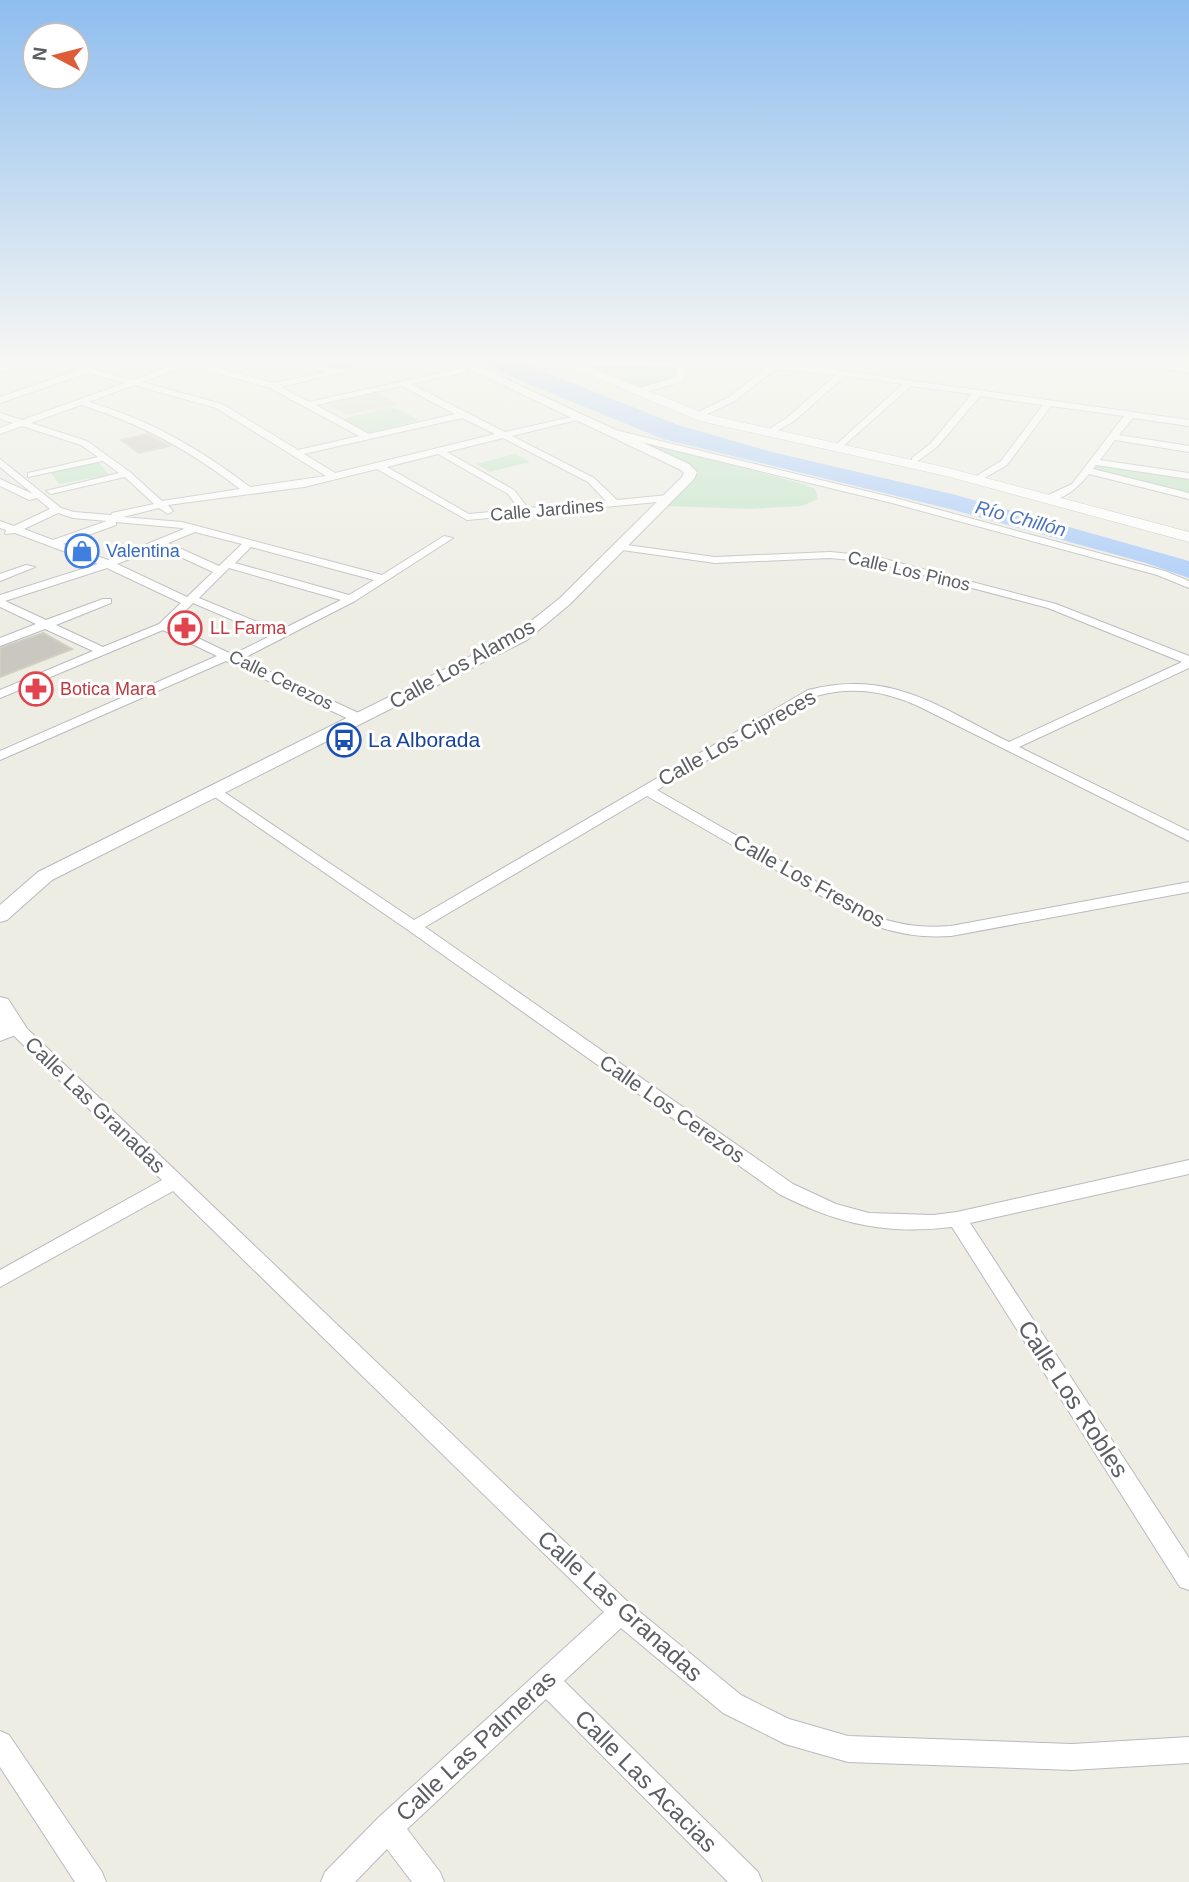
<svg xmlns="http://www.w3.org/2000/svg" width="1189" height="1882" font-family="Arial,sans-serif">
<rect width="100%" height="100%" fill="#edede4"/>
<polygon fill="#dddcd2" points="377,392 398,404 347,415 327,403"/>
<g fill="#c1e4c6">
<polygon points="300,359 385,359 334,370"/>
<polygon points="572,359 775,359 768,365"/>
<polygon points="581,363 681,366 679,378 644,389"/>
<polygon points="392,407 420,420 370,433 342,419"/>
<polygon points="631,439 804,484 815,489 818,499 802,506 750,509 666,506 699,472"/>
<polygon points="515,454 530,462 490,472 476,464"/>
<polygon points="99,463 109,475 59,484 50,472"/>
<polygon points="1099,463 1189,477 1189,495 1093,471"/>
</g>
<polygon fill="#a7cafa" points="479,359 512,359 678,425 772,452 956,495 1189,561 1189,578 1146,563 950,509 663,439 514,378"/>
<g fill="#c9c7c0" stroke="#d2cfc2" stroke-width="2">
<polygon points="147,434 170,446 139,453 121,440"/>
<polygon points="43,633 72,649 0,677 0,648"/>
</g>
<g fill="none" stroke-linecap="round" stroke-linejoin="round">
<defs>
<g id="minor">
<polygon points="27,359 41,359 0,373 0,368"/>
<path d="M 43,359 L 58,359 L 133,380 L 190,359 L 203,359 L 197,362 L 273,383 L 325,372 L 292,359 C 308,359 321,369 336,369 C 355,370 376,359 397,359 L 281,387 L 309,402 L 463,368 L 466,368 L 466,372 L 411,384 L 505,432 L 581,415 L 581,419 L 512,436 L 594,478 L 617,500 L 668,495 L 673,498 L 668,501 L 467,520 L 377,469 L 304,487 L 168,505 L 173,511 L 168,514 L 159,508 L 123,517 L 182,522 L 382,575 L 444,536 L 453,538 L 355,601 L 242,659 L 365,716 L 365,722 L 355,722 L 226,661 L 0,760 L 0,751 L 217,656 L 163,630 L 0,698 L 0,690 L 93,651 L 45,629 L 0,646 L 0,638 L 36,624 L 0,607 L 0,595 L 98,564 L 15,533 L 5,534 L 6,530 L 0,528 L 0,521 L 14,526 L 50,509 L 37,498 L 29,500 L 0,486 L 0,479 L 33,494 L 0,467 L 0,459 L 61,508 L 74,512 L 111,515 L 112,513 L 154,504 L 125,477 L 51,494 L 46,491 L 119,473 L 103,461 L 28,477 L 28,473 L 98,457 L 81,445 L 22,426 L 0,434 L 0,428 L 13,423 L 0,419 L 0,413 L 22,420 L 125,383 L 88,373 L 0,403 L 0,397 L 79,370 ZM 189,365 L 270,388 L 359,436 L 298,450 L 222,404 L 142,382 ZM 134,385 L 216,408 L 326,476 L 250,487 C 200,449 150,420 89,402 ZM 402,386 L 455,414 L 369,434 L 316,405 ZM 81,405 C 140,423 191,451 240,489 L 162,501 L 130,472 L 87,441 L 31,423 ZM 462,418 L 495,434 L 335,473 L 304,454 ZM 503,438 L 588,482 L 606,501 L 528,508 L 514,490 L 447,452 ZM 438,454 L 508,494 L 519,509 L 469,514 L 387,467 ZM 58,513 L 73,518 L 107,521 L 53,540 L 24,529 ZM 116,522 L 182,528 L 184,529 L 108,560 L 63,544 L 116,525 ZM 195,532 L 242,544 L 219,566 L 168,543 ZM 159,547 L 213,572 L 187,597 L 117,564 ZM 251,547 L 374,580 L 349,595 L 235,563 ZM 107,568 L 181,603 L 159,624 L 103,647 L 56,625 L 111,603 L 111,599 L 103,599 L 46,620 L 5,601 ZM 229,568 L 341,600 L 279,631 L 199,598 ZM 193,603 L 270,636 L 234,654 L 227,652 L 171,625 Z"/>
<polygon points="1098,359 1123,359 1189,369 1189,373"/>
<path d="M 561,360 L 800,365 L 1189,420 L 1189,426 L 1133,418 L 1119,435 L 1189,446 L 1189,452 L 1115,440 L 1100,460 L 1189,473 L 1189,479 L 1096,465 L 1093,469 L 1189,493 L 1189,499 L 1089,474 C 1079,487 1062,502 1044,501 L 1044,497 L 1072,484 L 1124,416 L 1051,406 L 1007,465 L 981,480 L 976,477 L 978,475 L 1001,461 L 1043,405 L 980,396 L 937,447 L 915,463 L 912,462 L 912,458 L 931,443 L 972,394 L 911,386 L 842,447 L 837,444 L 839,442 L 903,384 L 845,376 L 794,421 L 774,433 L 770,430 L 771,428 L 788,417 L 836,375 L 775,369 L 735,401 L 703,416 L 700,415 L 700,411 L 729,397 L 765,369 L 687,367 L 683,381 L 643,393 L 639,390 L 640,388 L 676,377 L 679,367 L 558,364 Z"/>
<polygon points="611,429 899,499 1165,571 1189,581 1189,588 1157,575 892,503 608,434 606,432"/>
<path d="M 619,544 L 715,557 L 830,552 L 873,556 L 1056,604 L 1189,656 L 1189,668 L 1019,747 L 1189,831 L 1189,841 L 918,706 C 884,691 853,686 816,696 L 657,790 L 880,918 C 905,926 925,928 951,926 L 1189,882 L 1189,892 L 951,936 C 921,938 898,934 870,924 L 647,796 L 425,927 L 793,1184 L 836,1204 L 869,1213 L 933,1215 L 957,1212 L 1189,1160 L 1189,1174 L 970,1223 L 1189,1558 L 1189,1590 L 1180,1587 L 952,1227 C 886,1235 838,1224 779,1194 L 408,930 L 209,793 L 211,790 L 221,790 L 414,920 L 808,690 C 891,669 937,706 1009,742 L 1182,662 L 1048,608 L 873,562 L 830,558 L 715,563 L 615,549 L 614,547 Z"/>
<polygon points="26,565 35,567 0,581 0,574"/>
<polygon points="15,1022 21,1023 630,1604 741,1695 789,1719 848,1736 1072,1744 1189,1737 1189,1763 1072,1770 848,1762 785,1744 723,1713 621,1628 564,1681 758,1872 762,1882 728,1882 546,1699 407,1829 440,1872 444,1882 412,1882 387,1849 355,1882 321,1882 325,1872 378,1818 604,1612 173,1191 0,1287 0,1270 162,1180 9,1031 7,1027"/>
<polygon points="0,1731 9,1735 102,1872 106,1882 75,1882 0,1767"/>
</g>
<g id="tertiary">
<polygon points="448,359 463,359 689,464 697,472 694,479 570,604 527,640 52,880 7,920 0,922 0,905 38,872 515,634 560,598 682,477 684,473 681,470"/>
<polygon points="0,997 8,999 26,1027 23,1032 0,1041"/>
</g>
<polygon id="secondary" points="551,359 568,359 709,415 948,468 1189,532 1189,542 946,476 700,421"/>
</defs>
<use href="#minor" stroke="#b9babf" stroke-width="2"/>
<use href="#tertiary" stroke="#b9babf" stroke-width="2"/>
<use href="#secondary" stroke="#b9bbc1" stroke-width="1"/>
<use href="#minor" fill="#fff" fill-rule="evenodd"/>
<use href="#tertiary" fill="#fff" fill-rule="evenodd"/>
<use href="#secondary" fill="#fff" fill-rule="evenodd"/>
</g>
<linearGradient id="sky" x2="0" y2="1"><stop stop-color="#8ebdef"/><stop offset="0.58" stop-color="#f7f7f3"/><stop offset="1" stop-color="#f7f7f3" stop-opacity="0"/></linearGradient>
<rect width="1189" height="623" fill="url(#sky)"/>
<defs>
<symbol id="shop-ring" viewBox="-11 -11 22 22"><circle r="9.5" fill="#fff" stroke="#3f7fe0" stroke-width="1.5"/><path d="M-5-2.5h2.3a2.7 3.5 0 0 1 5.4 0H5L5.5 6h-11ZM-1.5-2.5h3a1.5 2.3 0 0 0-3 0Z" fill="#3f7fe0"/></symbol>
<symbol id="pharmacy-ring" viewBox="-11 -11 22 22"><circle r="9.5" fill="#fff" stroke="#e0444e" stroke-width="1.5"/><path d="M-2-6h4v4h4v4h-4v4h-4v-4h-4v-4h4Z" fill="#e0444e"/></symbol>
<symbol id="bus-ring" viewBox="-11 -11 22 22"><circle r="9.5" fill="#fff" stroke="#1a4fb4" stroke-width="1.5"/><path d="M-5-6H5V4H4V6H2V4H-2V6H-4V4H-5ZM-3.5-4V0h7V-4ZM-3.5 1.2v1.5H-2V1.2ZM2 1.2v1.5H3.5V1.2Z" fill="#1a4fb4"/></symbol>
</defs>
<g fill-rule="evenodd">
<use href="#shop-ring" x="63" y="532" width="38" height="38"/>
<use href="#pharmacy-ring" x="166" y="609" width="38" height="38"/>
<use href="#pharmacy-ring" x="17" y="670" width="38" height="38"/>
<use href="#bus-ring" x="325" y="721" width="38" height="38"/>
</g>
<g text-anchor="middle" stroke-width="6" stroke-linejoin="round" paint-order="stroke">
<g font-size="18" fill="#5c5e63" stroke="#fff">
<text transform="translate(547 510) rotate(-5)" y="6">Calle Jardines</text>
<text transform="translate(909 571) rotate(13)" y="6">Calle Los Pinos</text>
<text transform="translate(281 680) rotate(26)" y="6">Calle Cerezos</text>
</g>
<g font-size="18" fill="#366cbe" stroke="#fff" text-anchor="start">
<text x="106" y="557">Valentina</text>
</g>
<g font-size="18" fill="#be3a42" stroke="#fff" text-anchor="start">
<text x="210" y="634">LL Farma</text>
<text x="60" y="695">Botica Mara</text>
</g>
<g font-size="19" font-style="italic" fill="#4b72bc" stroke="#fff">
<text transform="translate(1021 518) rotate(15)" y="7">Río Chillón</text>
</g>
<g font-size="21" fill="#5c5e63" stroke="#fff">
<text transform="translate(462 664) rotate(-29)" y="7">Calle Los Alamos</text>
<text transform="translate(737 738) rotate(-29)" y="7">Calle Los Cipreces</text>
<text transform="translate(809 881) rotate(29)" y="7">Calle Los Fresnos</text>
<text transform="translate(95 1105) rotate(44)" y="7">Calle Las Granadas</text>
<text transform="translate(672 1109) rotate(35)" y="7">Calle Los Cerezos</text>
</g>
<g font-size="21" fill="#164399" stroke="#fff" text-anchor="start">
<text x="368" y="747">La Alborada</text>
</g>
<g font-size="24" fill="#5c5e63" stroke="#fff">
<text transform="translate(1073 1399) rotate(57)" y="8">Calle Los Robles</text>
<text transform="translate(620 1606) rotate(42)" y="8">Calle Las Granadas</text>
<text transform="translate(476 1746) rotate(-43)" y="8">Calle Las Palmeras</text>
<text transform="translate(646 1781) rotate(45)" y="8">Calle Las Acacias</text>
</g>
</g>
<g transform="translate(56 56) rotate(277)"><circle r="33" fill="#ffffff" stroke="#bebfc1" stroke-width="2"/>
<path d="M0-5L12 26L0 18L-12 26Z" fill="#de5d39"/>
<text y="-10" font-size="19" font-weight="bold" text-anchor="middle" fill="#5c5e63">N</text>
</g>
</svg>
